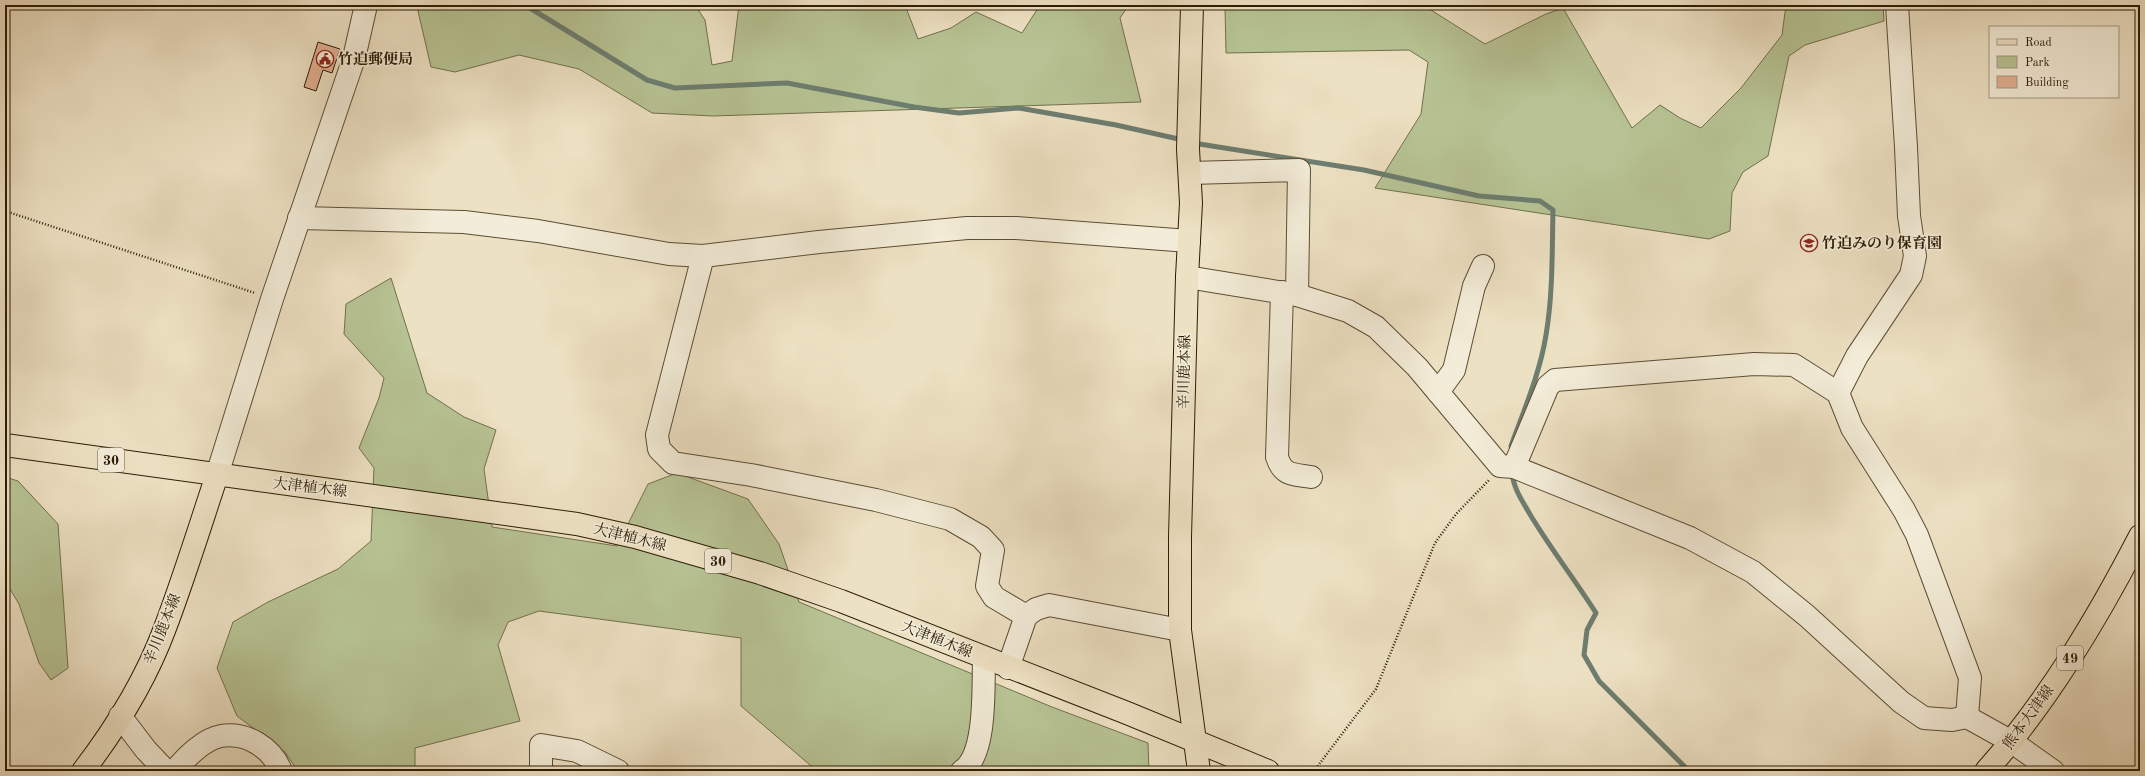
<svg xmlns="http://www.w3.org/2000/svg" width="2145" height="776" font-family="'Old Standard TT','Noto Serif JP',serif">
<rect width="100%" height="100%" fill="#ede1c3"/>
<filter id="stains"><feTurbulence type="fractalNoise" baseFrequency=".005" numOctaves="4"/><feColorMatrix values="0 0 0 0 .2 0 0 0 0 .09 0 0 0 0 .02 0 0 0 .5 -.17"/></filter>
<radialGradient id="worn" r=".72"><stop offset=".6" stop-color="#630" stop-opacity="0"/><stop offset="1" stop-color="#630" stop-opacity=".3"/></radialGradient>
<g fill="#b7c394" stroke="#72704c">
<polygon points="419,5 695,5 705,20 712,65 732,61 739,5 827,5 835,8 837,5 905,5 918,39 951,28 976,12 1022,33 1040,5 1129,5 1120,18 1141,102 713,116 652,113 579,69 519,55 455,72 431,67 418,11"/>
<polygon points="1235,5 1423,5 1485,44 1546,14 1563,8 1632,128 1660,105 1680,118 1701,128 1741,88 1782,35 1786,5 1883,5 1884,21 1805,45 1789,56 1768,156 1743,172 1732,193 1730,231 1709,239 1375,188 1421,114 1428,62 1409,50 1226,53 1225,8"/>
<polygon points="391,278 427,393 464,417 496,430 484,469 492,527 617,546 648,484 677,473 748,499 779,544 799,602 1052,707 1148,743 1149,771 817,771 741,706 741,638 539,611 508,622 498,645 520,721 415,748 415,771 298,771 285,752 237,716 217,668 233,622 268,602 338,569 371,541 374,468 359,448 379,398 384,378 344,334 346,304"/>
<polygon points="5,477 18,481 58,524 68,668 51,680 39,663 19,604 5,581"/>
</g>
<g fill="none" stroke-linecap="round" stroke-linejoin="round">
<g stroke="#6d7d6f" stroke-width="5">
<polyline points="525,5 647,80 675,88 787,83 914,107 959,113 1019,108 1116,125 1183,140"/>
<path d="M 1193,143 L 1364,170 L 1479,196 L 1540,201 L 1553,210 C 1552,251 1553,294 1546,335 C 1540,373 1524,410 1511,446"/>
<path d="M 1512,472 C 1513,488 1523,502 1531,516 C 1551,549 1575,580 1596,613 L 1587,630 L 1584,655 L 1599,681 L 1689,771"/>
</g>
</g>
<polygon fill="#e2b091" stroke="#2c1c05" points="318,42 340,49 332,73 323,70 316,91 304,87"/>
<g fill="none" stroke-linecap="round" stroke-linejoin="round">
<defs>
<g id="minor">
<polyline points="1190,173 1299,170 1297,295"/>
<polyline points="299,218 464,222 538,231 669,254 703,256 819,242 967,228 1016,228 1189,241"/>
<polyline points="703,256 657,435 659,449 673,463 751,475 876,500 950,519 981,537 993,550 987,586 994,597 1026,616"/>
<polyline points="1187,277 1297,295 1348,311 1376,327 1417,367 1500,466 1514,467 1690,538 1753,572 1807,616 1901,702 1924,718 1952,720 1967,717 2012,742 2053,771"/>
<path d="M 1282,292 L 1277,457 C 1283,476 1293,474 1311,477"/>
<polyline points="1438,392 1454,370 1474,286 1483,266"/>
<polyline points="1838,393 1857,356 1911,275 1915,256 1909,216 1906,147 1897,5"/>
<polyline points="1514,467 1548,386 1555,380 1754,364 1794,365 1838,393 1852,428 1904,510 1917,535 1970,678 1967,717"/>
<polyline points="217,475 272,299 354,58 366,5"/>
<polyline points="1008,668 1026,616 1036,609 1049,605 1180,630"/>
<polyline points="120,716 146,750 166,771"/>
<path d="M 175,771 C 185,758 204,739 221,736 C 247,732 272,748 281,771"/>
<polyline points="541,771 541,745 577,751 618,771"/>
<path d="M 962,771 C 987,755 983,687 984,658"/>
</g>
<g id="major">
<polyline points="1192,5 1188,149 1191,203 1187,277 1180,537 1180,630 1199,771"/>
<polyline points="5,445 577,524 635,537 760,573 841,601 1127,713 1268,771"/>
<path d="M 83,771 C 116,728 146,679 165,628 C 184,578 200,526 217,475"/>
<path d="M 1986,771 C 2048,701 2097,619 2140,536"/>
</g>
</defs>
<use href="#minor" stroke="#5c4d34" stroke-width="24"/>
<use href="#major" stroke="#2c1c05" stroke-width="24"/>
<g stroke="#2c1c05" stroke-width="2.5" stroke-dasharray="1 2" stroke-linecap="butt">
<polyline points="5,211 255,293"/>
<polyline points="1314,771 1376,689 1435,543 1456,514 1489,480"/>
</g>
<use href="#minor" stroke="#f3ecd8" stroke-width="22"/>
<use href="#major" stroke="#ede1c3" stroke-width="22"/>
</g>
<defs>
<symbol id="civic-ring" viewBox="-11 -11 22 22"><circle r="9.5" fill="#f3ecd8" stroke="#8f2418" stroke-width="1.5"/><path d="M-.6-6.5H3V-4.5H.6V-3L4-1V1h2V6H-6V1h2V-1L-.6-3ZM-1.2 2.5V6h2.4V2.5Z" fill="#8f2418"/></symbol>
<symbol id="school-ring" viewBox="-11 -11 22 22"><circle r="9.5" fill="#f3ecd8" stroke="#8f2418" stroke-width="1.5"/><path d="M0-5L7-2L0 1L-7-2ZM-4 1L0 2.5L4 1V4Q0 6-4 4Z" fill="#8f2418"/></symbol>
</defs>
<g fill-rule="evenodd">
<use href="#civic-ring" x="315" y="49" width="20" height="20"/>
<use href="#school-ring" x="1799" y="233" width="20" height="20"/>
</g>
<g text-anchor="middle" stroke-width="3.5" stroke-linejoin="round" paint-order="stroke">
<g fill="#f3ecd8" stroke="#685a44" stroke-width="1">
<rect x="98" y="448" width="26" height="24" rx="3"/>
<rect x="705" y="549" width="26" height="24" rx="3"/>
<rect x="2057" y="646" width="26" height="24" rx="3"/>
</g>
<g font-size="14" font-weight="bold" fill="#2c1c05">
<text x="111" y="465">30</text>
<text x="718" y="566">30</text>
<text x="2070" y="663">49</text>
</g>
<g font-size="15" font-weight="bold" fill="#2c1c05" stroke="#f3ecd8" text-anchor="start">
<text x="338" y="64">竹迫郵便局</text>
<text x="1822" y="248">竹迫みのり保育園</text>
</g>
<g font-size="15" fill="#2c1c05" stroke="#f3ecd8">
<text transform="translate(1184 372) rotate(-89)" y="5">辛川鹿本線</text>
<text transform="translate(310 487) rotate(7)" y="5">大津植木線</text>
<text transform="translate(630 537) rotate(14)" y="5">大津植木線</text>
<text transform="translate(162 629) rotate(-68)" y="5">辛川鹿本線</text>
<text transform="translate(937 639) rotate(22)" y="5">大津植木線</text>
<text transform="translate(2028 717) rotate(-54)" y="5">熊本大津線</text>
</g>
</g>
<rect width="2145" height="776" fill="none" stroke="#ede1c3" stroke-width="20"/>
<rect x="6" y="6" width="2133" height="764" fill="none" stroke="#2c1c05" stroke-width="2"/>
<rect x="10" y="10" width="2125" height="756" fill="none" stroke="#2c1c05"/>
<rect x="1989" y="26" width="130" height="72" fill="#f3ecd8" stroke="#a39984"/>
<rect x="1997" y="39" width="20" height="6" fill="#ede1c3" stroke="#a39984"/>
<text x="2025" y="46" font-size="12" fill="#2c1c05">Road</text>
<rect x="1997" y="56" width="20" height="12" fill="#b7c394" stroke="#a39984"/>
<text x="2025" y="66" font-size="12" fill="#2c1c05">Park</text>
<rect x="1997" y="76" width="20" height="12" fill="#e2b091" stroke="#a39984"/>
<text x="2025" y="86" font-size="12" fill="#2c1c05">Building</text>
<rect width="100%" height="100%" filter="url(#stains)"/>
<rect width="100%" height="100%" fill="url(#worn)"/>
</svg>
